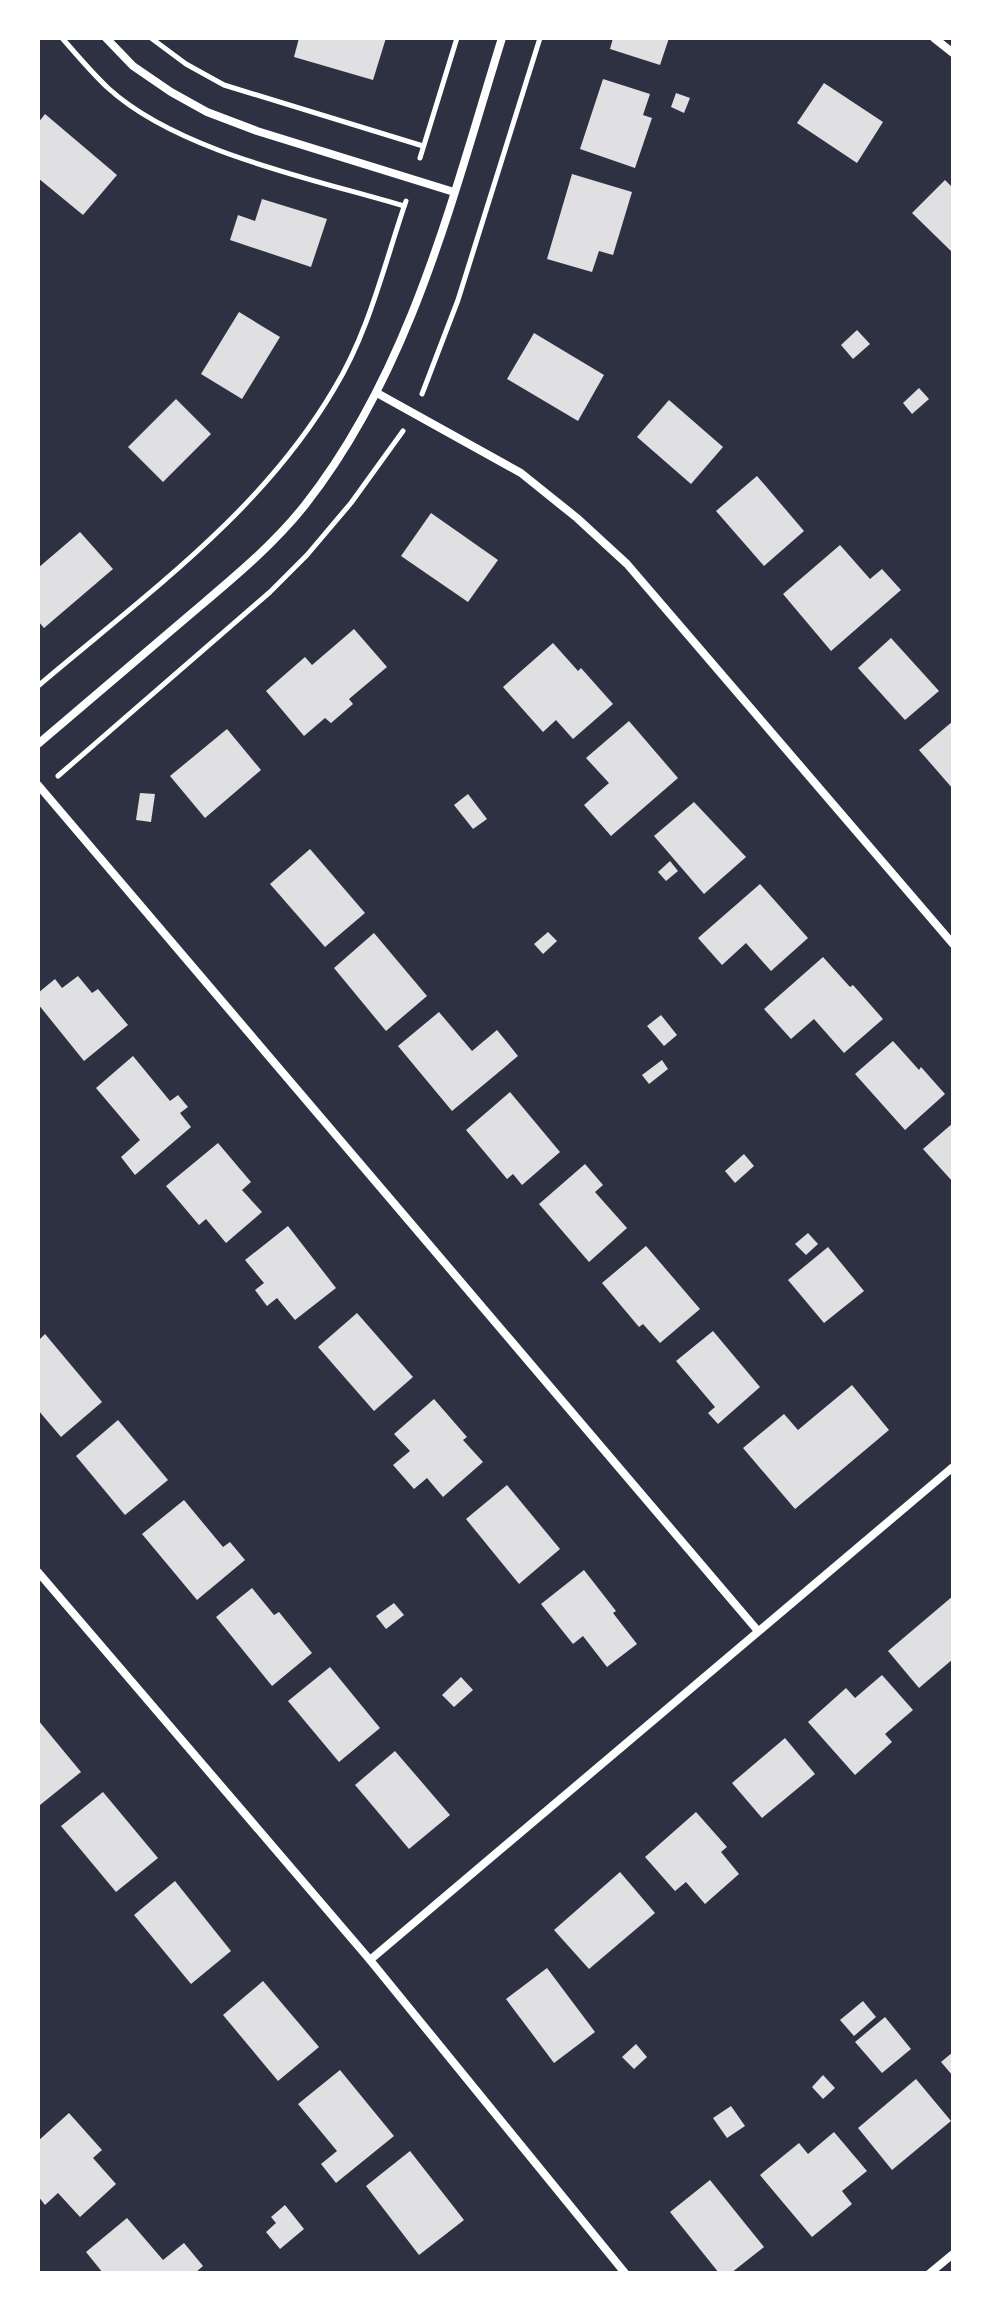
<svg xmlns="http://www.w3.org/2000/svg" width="991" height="2311" font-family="'Fira Sans Condensed',sans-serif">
<rect width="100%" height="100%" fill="#2d3142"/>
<g fill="#e0e0e3">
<polygon points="299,38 386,38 373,80 294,57"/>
<polygon points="613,38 669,38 660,65 610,49"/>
<polygon points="603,79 650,94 643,115 652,118 635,168 580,149"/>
<polygon points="824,83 883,122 857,163 797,123"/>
<polygon points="676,93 690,98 684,113 671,107"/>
<polygon points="45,114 117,175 83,215 38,178 38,123"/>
<polygon points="572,174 632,192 613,255 599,251 592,272 547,259"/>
<polygon points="945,180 953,188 953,253 912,213"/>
<polygon points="262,199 327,219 311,267 230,240 238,215 255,221"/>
<polygon points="239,312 280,337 242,399 201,374"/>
<polygon points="857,330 870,344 853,359 841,345"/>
<polygon points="534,333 604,375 578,421 507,379"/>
<polygon points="919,388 929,399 912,414 903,403"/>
<polygon points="176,399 211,434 163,482 128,447"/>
<polygon points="669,400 723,447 691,484 637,437"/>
<polygon points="757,476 804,531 764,566 716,511"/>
<polygon points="431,513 498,560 468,602 401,556"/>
<polygon points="80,532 113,569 44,628 38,621 38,568"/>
<polygon points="840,545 870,579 882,569 901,590 831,651 783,594"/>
<polygon points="354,629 387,667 349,699 353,704 331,723 325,718 304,736 266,691 305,657 312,665"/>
<polygon points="891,638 939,691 905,720 858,668"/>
<polygon points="553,643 578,671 581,668 613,704 573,739 556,720 543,732 503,687"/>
<polygon points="629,721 678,778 611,836 584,805 609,783 586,758"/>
<polygon points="953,721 953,789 919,750"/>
<polygon points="227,729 261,770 205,818 170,776"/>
<polygon points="140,793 155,794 151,822 136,820"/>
<polygon points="468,794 487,819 473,829 454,805"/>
<polygon points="694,802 746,857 704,894 654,836"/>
<polygon points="310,849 365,913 325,947 270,884"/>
<polygon points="670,861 678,871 666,881 658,872"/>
<polygon points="760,884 808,938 771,971 746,943 722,965 698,938"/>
<polygon points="548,932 557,941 543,954 534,944"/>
<polygon points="374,933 427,996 386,1031 334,968"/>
<polygon points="823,957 850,987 853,985 883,1019 844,1053 814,1019 791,1039 764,1009"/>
<polygon points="78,976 92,993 98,989 128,1025 84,1061 38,1004 38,993 55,979 62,988"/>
<polygon points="439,1012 472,1051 497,1030 518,1056 452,1111 398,1046"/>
<polygon points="661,1015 677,1035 664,1046 647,1026"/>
<polygon points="893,1041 919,1070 921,1067 945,1094 905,1130 855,1074"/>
<polygon points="133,1056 170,1101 178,1095 188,1107 180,1113 191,1127 135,1175 121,1157 140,1140 96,1088"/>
<polygon points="662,1060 668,1069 649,1084 642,1075"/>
<polygon points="510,1092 560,1152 522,1185 513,1174 507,1179 466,1130"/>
<polygon points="953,1123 953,1182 923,1149"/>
<polygon points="218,1143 251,1182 242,1190 262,1212 226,1243 206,1219 199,1225 166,1186"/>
<polygon points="744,1154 754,1166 735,1183 725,1171"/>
<polygon points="585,1164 603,1185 595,1192 627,1228 589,1262 539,1204"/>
<polygon points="288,1226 336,1288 295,1320 277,1298 267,1306 255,1290 264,1283 245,1260"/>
<polygon points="808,1233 818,1244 806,1255 795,1244"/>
<polygon points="646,1246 700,1309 660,1343 643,1324 639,1327 602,1283"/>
<polygon points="828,1247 864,1291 824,1323 788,1280"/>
<polygon points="357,1313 413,1377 374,1411 318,1347"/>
<polygon points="713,1331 760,1387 718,1424 708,1413 715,1407 676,1361"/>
<polygon points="45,1334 102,1402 61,1437 38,1410 38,1341"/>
<polygon points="852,1385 889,1430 795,1509 743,1448 784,1414 798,1430"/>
<polygon points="434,1399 467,1437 463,1440 483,1462 443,1497 427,1478 414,1489 393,1465 410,1451 394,1434"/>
<polygon points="118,1420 168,1480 125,1515 76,1456"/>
<polygon points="507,1485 560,1549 519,1584 466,1519"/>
<polygon points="184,1500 223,1547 230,1542 245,1560 197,1600 142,1534"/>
<polygon points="584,1570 616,1611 613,1613 637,1644 607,1667 583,1636 573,1644 541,1604"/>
<polygon points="252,1588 274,1615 279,1612 312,1653 272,1686 216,1617"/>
<polygon points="953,1596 953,1659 919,1688 888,1651"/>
<polygon points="394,1603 404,1615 386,1629 376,1616"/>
<polygon points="330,1667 380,1728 339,1762 288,1701"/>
<polygon points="882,1675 913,1710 885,1734 892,1742 855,1775 808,1722 846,1688 855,1698"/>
<polygon points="461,1677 473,1690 454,1707 442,1695"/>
<polygon points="38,1720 81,1772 40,1805 38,1803"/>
<polygon points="785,1738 815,1774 762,1818 732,1783"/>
<polygon points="395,1751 450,1815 409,1849 355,1785"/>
<polygon points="103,1792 158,1858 116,1892 61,1826"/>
<polygon points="696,1812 727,1847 721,1852 739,1874 705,1904 686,1882 675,1891 645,1857"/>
<polygon points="620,1872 655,1913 589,1969 554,1930"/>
<polygon points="175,1881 231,1951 191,1984 134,1915"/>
<polygon points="547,1968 595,2032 554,2063 506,1999"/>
<polygon points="263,1981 319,2047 278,2081 223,2015"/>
<polygon points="863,2001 876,2017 854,2036 840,2020"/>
<polygon points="885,2017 911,2049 882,2073 855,2042"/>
<polygon points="636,2044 647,2057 634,2069 622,2057"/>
<polygon points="953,2052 953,2076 941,2062"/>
<polygon points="340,2070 394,2136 336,2183 321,2164 337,2151 298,2104"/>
<polygon points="823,2075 835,2088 823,2099 812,2087"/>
<polygon points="916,2079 951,2121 892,2170 858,2128"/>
<polygon points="731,2106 745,2126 727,2138 713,2118"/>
<polygon points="69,2113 102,2150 93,2158 116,2184 80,2217 58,2193 45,2205 38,2196 38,2141"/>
<polygon points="834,2132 867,2171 842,2191 852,2204 812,2237 760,2175 799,2143 808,2154"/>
<polygon points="410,2151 464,2220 419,2255 366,2186"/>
<polygon points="710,2180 764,2247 731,2273 719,2273 670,2212"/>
<polygon points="285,2205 304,2229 280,2249 266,2232 276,2223 271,2217"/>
<polygon points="127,2218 163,2260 184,2243 203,2266 195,2273 103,2273 86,2252"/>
</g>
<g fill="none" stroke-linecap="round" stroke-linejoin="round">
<g stroke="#fff" stroke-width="5">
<path d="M 62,38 C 77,55 92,73 108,88 C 178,152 314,179 404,206"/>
<polyline points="151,38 186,64 224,85 423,146"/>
<polyline points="420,158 457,38"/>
<polyline points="422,394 458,300 540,38"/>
<path d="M 38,686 C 145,595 262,512 334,389 C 369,332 384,265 406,201"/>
<polyline points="58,776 270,592 307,555 351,503 403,431"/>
</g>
<g stroke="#fff" stroke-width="8">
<polyline points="106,38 133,66 171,92 207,112 257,131 454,192"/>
<polyline points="934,38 953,53"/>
<polyline points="377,393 521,473 577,518 627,564 953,944"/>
<path d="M 38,744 C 87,702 137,660 186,618 C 227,583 271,548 305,505 C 411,370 452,199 502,38"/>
<polyline points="38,785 758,1631"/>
<polyline points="38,1572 370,1960 625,2273"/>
<polyline points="370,1960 953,1467"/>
<polyline points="930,2273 953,2254"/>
</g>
</g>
<rect width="991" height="2311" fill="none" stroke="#ffffff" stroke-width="80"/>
</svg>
